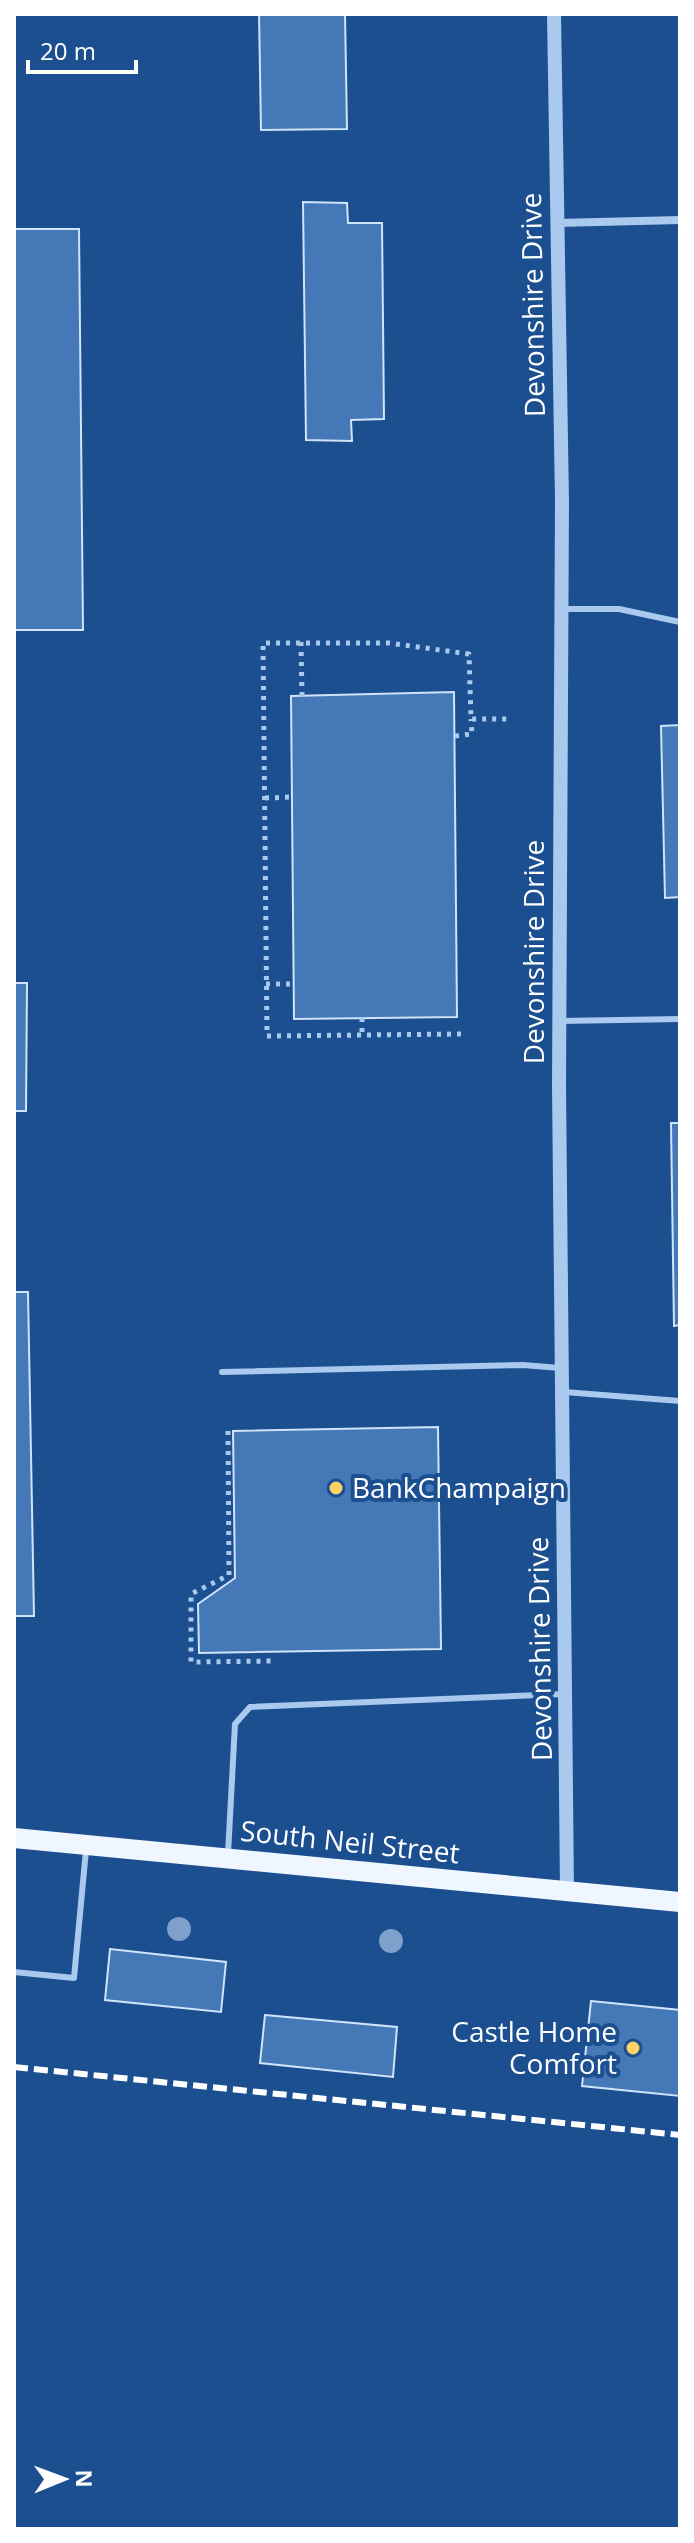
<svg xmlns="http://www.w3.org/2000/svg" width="694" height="2543" font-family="'Open Sans',sans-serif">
<rect width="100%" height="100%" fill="#1b4f8f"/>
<g fill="#4478b7" stroke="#cfe3fa" stroke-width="2">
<polygon points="259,14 345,14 347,129 261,130"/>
<polygon points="303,202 347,203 348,223 382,223 384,419 351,420 352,441 306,440"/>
<polygon points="14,229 79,229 83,630 14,630"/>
<polygon points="454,692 457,1017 294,1019 291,696"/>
<polygon points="680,725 680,897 665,898 661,726"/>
<polygon points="14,983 27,983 26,1111 14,1111"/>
<polygon points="671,1123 680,1123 680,1325 674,1326"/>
<polygon points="14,1292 28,1292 34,1616 14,1616"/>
<polygon points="438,1427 441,1649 199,1653 198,1604 235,1578 233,1431"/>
<polygon points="110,1949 226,1962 221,2012 105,2000"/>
<polygon points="591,2001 680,2010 680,2096 582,2086"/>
<polygon points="265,2015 397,2027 393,2077 260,2063"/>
</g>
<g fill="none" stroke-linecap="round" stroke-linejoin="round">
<g stroke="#a9c9ee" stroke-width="5" stroke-dasharray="4 6" stroke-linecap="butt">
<polyline points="301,642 302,696"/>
<polyline points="455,736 472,734 471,719"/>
<polyline points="265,798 292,797"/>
<polyline points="266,984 294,984"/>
<polyline points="362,1018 362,1035"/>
<polyline points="461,1034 267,1036 263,643 389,643 469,654 471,719 511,719"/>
<polyline points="228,1431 229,1575 191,1594 191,1662 274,1661"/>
</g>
<g stroke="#a9c9ee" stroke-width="6">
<polyline points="562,609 619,609 680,622"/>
<polyline points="560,1021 680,1019"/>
<polyline points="222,1372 523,1365 560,1368"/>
<polyline points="564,1392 680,1401"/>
<polyline points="228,1854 235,1724 250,1707 565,1694"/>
<polyline points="14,1972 74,1978 86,1850"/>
</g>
<polyline stroke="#a9c9ee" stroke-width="8" points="557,223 680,220"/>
<polyline stroke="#a9c9ee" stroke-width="14" points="554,14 562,501 559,1086 567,1891"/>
<polyline stroke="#f0f6ff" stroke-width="20" points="14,1838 680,1902"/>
<polyline stroke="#fff" stroke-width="6" stroke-dasharray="14 6" stroke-linecap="butt" points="14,2067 680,2135"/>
</g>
<g fill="#7ea0ca">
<circle cx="179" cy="1929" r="12"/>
<circle cx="391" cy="1941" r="12"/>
</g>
<g fill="#ffd166" stroke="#1b4f8f" stroke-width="3">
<circle cx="336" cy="1488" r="8"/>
<circle cx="633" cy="2048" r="8"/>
</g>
<g text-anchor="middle" stroke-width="8" stroke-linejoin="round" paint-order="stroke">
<g font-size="28" fill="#fff" stroke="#1b4f8f">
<text transform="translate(533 305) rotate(-91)" y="10">Devonshire Drive</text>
<text transform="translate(534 952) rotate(-90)" y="10">Devonshire Drive</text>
<text transform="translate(540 1649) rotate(-91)" y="10">Devonshire Drive</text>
<text transform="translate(350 1842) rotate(6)" y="10">South Neil Street</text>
</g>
<g font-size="28" fill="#fff" stroke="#1b4f8f" text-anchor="start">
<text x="352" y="1498">BankChampaign</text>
<text x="617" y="2042" text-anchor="end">Castle Home<tspan x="617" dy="32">Comfort</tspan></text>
</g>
</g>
<rect width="694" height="2543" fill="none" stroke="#ffffff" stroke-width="32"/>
<g transform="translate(64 2479) rotate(89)" stroke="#1b4f8f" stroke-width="6" paint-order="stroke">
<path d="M0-6L14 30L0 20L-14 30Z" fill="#ffffff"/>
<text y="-12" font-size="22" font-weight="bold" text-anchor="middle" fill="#ffffff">N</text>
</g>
<path d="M28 60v12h108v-12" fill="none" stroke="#ffffff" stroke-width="4"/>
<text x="40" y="60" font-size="24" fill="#ffffff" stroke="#1b4f8f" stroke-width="6" paint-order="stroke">20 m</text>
</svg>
